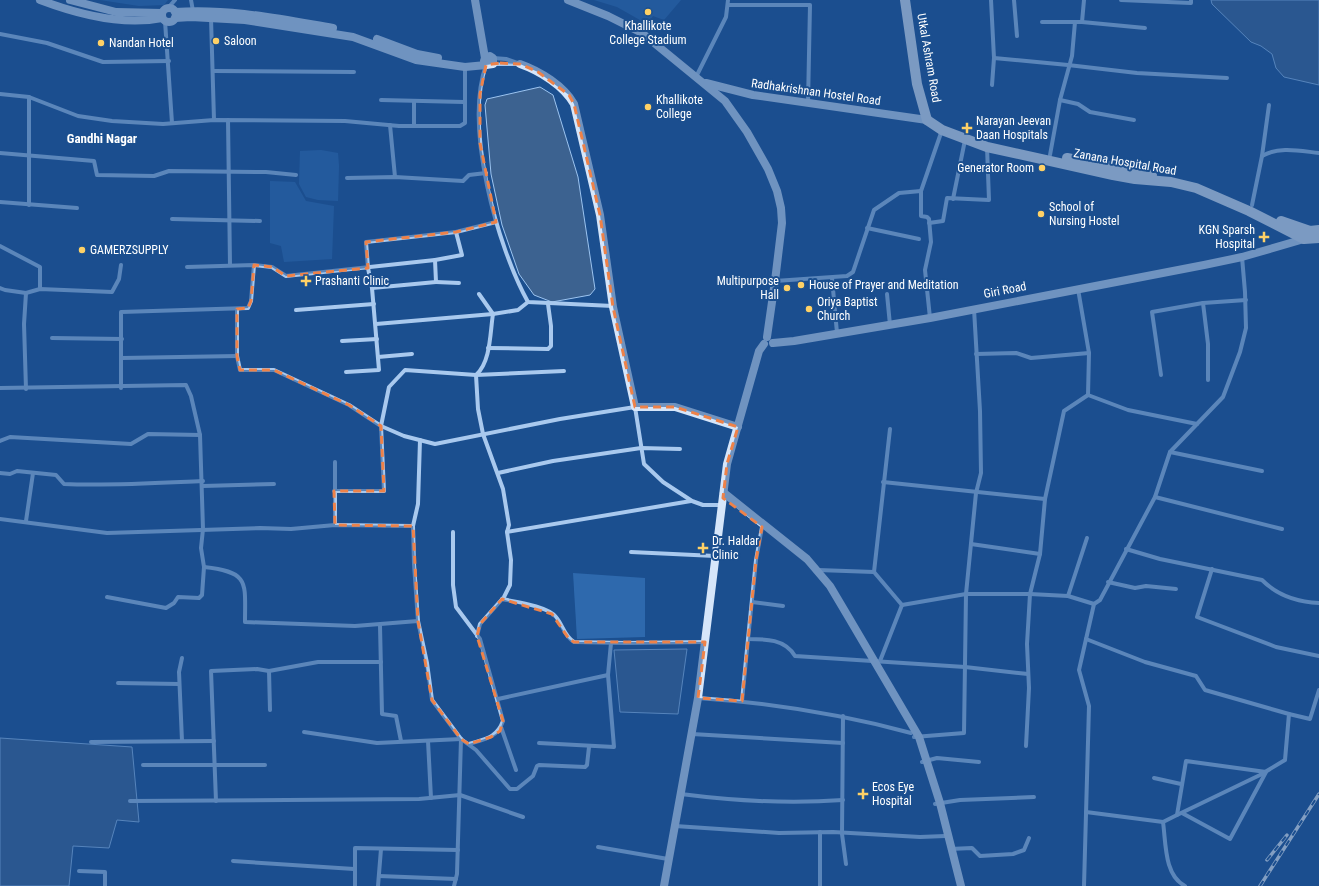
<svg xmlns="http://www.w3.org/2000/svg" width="1319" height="886" font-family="'Roboto Condensed',sans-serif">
<rect width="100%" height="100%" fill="#1b4f8f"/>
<g fill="#2e69ad">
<polygon points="100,0 168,0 164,5 139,6"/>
<polygon points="594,0 681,0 664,20 653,16 647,24 617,7"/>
<polygon points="321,150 338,153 339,166 338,201 318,200 306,197 299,184 300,151"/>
<polygon points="270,181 295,182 306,201 334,206 332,259 284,262 281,246 270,243"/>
<polygon points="573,573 645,578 645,637 577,639"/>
</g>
<g fill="#3c6290" stroke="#9cc4f0">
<polygon points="1211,0 1319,0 1319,85 1284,77 1276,68 1272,54 1261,46 1251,42 1212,4"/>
<polygon points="540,87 553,95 578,177 595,289 590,295 552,302 534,295 519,274 502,225 491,174 485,105 487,99"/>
<polygon points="687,649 678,714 620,712 614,650"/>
<polygon points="0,738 132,747 139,822 117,820 109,848 73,846 69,886 0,886"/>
</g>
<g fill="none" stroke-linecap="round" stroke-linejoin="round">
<g stroke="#a9c9ee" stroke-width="4">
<polyline points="191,0 193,11"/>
<polyline points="991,0 994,58 992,85"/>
<polyline points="1014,0 1017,36"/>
<polyline points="1121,0 1191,3 1191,0"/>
<polyline points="728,5 810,5 808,103"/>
<polyline points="168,8 175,0"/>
<polyline points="211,18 214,120"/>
<polyline points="165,21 172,123"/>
<polyline points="1042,22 1082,22 1145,28"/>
<polyline points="1082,22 1084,0"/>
<polyline points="0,34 47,43 103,62 169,61"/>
<polyline points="493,58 506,59 520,64"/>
<polyline points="994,58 1068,65 1137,73 1227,78"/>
<polyline points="493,64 519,64"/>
<path d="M 486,65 C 464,127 497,246 528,302 L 613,306"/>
<polyline points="213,71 354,72"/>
<polyline points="696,77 726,17 728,0"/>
<polyline points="0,94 29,97 78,116 112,121 163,124 214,120 345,121 399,126 460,126 465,123 465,67"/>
<polyline points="381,100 464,102"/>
<polyline points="1060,100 1078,104 1090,112 1134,120"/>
<polyline points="228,120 230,265"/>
<polyline points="390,125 395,177"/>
<polyline points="414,126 414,101"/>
<polyline points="0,153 94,161 97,175 154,176 169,171 266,172 296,175"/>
<polyline points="1050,155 1060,100 1072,56 1075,22"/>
<path d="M 1262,156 C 1279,146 1300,151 1319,153"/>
<polyline points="347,178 395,177 463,181 469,175 486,173"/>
<polyline points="953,199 965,140"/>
<polyline points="0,202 77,208"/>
<polyline points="29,205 29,97"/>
<polyline points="1252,205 1262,156 1269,105"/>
<polyline points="172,219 260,221"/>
<polyline points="929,223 943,221 947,198 989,200 987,147"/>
<polyline points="867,228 919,239"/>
<polyline points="0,246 40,267 40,289"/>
<polyline points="187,267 254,265 272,267 286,276 435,260"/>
<polyline points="832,278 837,333"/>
<polyline points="775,281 847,276 853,272 874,210 899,193 921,191"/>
<polyline points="436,282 459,283"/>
<polyline points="0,288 5,290 26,293 40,289 112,292 119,279 121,265"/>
<polyline points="372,288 436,282 435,260 462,255 456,232"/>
<polyline points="887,294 890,325"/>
<polyline points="1203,303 1208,344 1208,380"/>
<polyline points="237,309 237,356 240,370 274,370 349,405 381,426 404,436 435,444 560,419 635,407 644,464 663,482 692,501 703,505 723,505"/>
<polyline points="296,310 374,304"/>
<polyline points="930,318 925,270 931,242 929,219 927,217 921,216 921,191 942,130"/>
<polyline points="376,324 493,314 518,310 528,302"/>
<polyline points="52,338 122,339"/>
<polyline points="342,341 377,339"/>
<polyline points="488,348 548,349 551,346 551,326 548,304"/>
<polyline points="976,354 1016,353 1031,358 1089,353"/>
<polyline points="378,357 412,354"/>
<polyline points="122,358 237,356"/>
<polyline points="346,372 379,370 372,288 368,268 366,242 456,232 496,222"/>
<polyline points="1161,375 1152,312 1203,303 1246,300"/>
<polyline points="0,388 186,385 191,396 200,435 203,529 201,548 204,567 202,595 199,598 178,597 174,603 166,608 107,597"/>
<polyline points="121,388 121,312 248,308 251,301 254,265"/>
<polyline points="26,389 24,324 26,293"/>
<polyline points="1088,395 1128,410 1197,424"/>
<polyline points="420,440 418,504 413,526 414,564 418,621 427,663 432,700 461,739 476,750 510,789 517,789 533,776 537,766 539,765 585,767 587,765 589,747"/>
<polyline points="0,441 10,437 131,444 148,434 200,435"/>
<polyline points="1170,452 1262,471"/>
<polyline points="335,462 335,525"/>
<path d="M 0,473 L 10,474 L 17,471 L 56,475 L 64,484 C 110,486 157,483 203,481"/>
<polyline points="498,473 553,461 641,448 680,449"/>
<polyline points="883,482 1045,499"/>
<polyline points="203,486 274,484"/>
<polyline points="334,491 384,491 381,426 389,387 405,370 476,375 564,371"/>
<polyline points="1155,497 1282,529"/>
<polyline points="0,519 107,533 260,528 291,529 335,525 413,526"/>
<polyline points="26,521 33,473"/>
<path d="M 762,527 L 756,560 L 748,639 C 766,639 785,639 795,656 L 965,667 L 1028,674"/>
<path d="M 453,532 L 453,585 L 456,607 L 480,639 L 503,721 C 497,738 485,739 469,744"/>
<polyline points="507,532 691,501"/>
<polyline points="971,544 1040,554"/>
<path d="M 1126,549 L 1160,559 L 1262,580 C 1277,595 1298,602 1319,603"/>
<polyline points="631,552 715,556"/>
<path d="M 204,567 C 250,572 245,582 245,622 L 355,626 L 418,621"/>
<polyline points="1212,569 1197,617 1276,647 1319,656"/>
<polyline points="818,570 874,572 902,605"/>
<polyline points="874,572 890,429"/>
<polyline points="1108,582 1135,588 1146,586 1176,589"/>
<polyline points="1068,596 1087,538"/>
<path d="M 502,599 C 516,602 547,606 556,617 C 563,625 564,636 574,642 L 626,643 L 705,642"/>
<polyline points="752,602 783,606"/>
<polyline points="902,605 966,594 1030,594 1068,596 1094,604"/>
<polyline points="380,626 382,714 396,716 401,741"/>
<path d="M 477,636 L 480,624 L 504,597 L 510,585 L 511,560 L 507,532 L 509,525 L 503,489 L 483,434 L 478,409 L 476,375 C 491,362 490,332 493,314 L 479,294"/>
<polyline points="880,661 902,605"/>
<polyline points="118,683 179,684"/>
<path d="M 698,698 C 772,703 840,714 911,733"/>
<polyline points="498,699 608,675"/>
<polyline points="742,701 748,639"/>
<polyline points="270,710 269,671 318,662 381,662"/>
<polyline points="1289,714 1310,719 1319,690"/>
<polyline points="843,716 842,834 846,864"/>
<polyline points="501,727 516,770"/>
<polyline points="304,732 377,743 461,739"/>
<polyline points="692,734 843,743"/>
<polyline points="914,737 964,733 966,594 976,493 981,473 980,411 974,309"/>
<polyline points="182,741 179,672 182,658"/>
<polyline points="428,741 431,798"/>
<polyline points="91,742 214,741"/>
<polyline points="539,743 614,747 608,675 611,643"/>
<polyline points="1026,746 1029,688 1027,644 1030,594 1040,554 1045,499 1064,411 1088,395 1089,353 1078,289"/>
<polyline points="922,762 937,758 979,762"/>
<polyline points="143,765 265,765"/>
<polyline points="1154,778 1181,784"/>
<path d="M 681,794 C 735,801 788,804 843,800"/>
<polyline points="130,801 419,799 460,795 523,817"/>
<polyline points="216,801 211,671 257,669 269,671"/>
<polyline points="935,804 960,800 1034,797"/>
<polyline points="1086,812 1163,822 1177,815 1260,775 1285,760 1289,714 1205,690 1196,676 1145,662 1086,639"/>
<polyline points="1177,815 1186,761 1266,772 1230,839 1182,813"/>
<path d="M 1163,822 C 1166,843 1164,875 1185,886"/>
<polyline points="675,826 779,833 833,832 920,837 945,836"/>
<polyline points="598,847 668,859"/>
<polyline points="950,849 972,848 980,856 1013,854 1024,850 1029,838"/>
<polyline points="233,861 354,869"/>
<polyline points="79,871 105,872 105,886"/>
<polyline points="379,876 456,879"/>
<polyline points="355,886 355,848 458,850"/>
<polyline points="378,886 381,849"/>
<polyline points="454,886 457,874 461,739"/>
<polyline points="820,886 820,832"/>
<polyline points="1084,886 1089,706 1079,670 1094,604 1100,600 1155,497 1170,452 1223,397 1240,352 1246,328 1245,292 1242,257"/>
</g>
<g stroke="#d6e6fa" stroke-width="8">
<path d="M 40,0 C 77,14 123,26 162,18"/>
<polyline points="70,0 116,12 162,13"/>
<polyline points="475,0 485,58 484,61 486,65 493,64 493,58 490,56 485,58"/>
<polyline points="568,0 608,16 642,33 725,101 747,132 768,169 777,191 781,208 782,223 775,281 767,337"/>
<circle cx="169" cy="15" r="7"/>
<path d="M 175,12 C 228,8 280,19 333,28"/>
<polyline points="175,18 191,17 245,20 353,37 416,60 465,67 486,65"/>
<polyline points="377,39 417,54 438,58"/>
<path d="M 520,64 C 540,71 564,86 574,104 L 600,215 L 613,307 L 635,407 L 675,407 L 738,427"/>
<polyline points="706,83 753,95 927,120"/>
<polyline points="773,343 794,341 930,318 1204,265 1242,257 1304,239 1306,236"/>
<polyline points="724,493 807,559 830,586 849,618 919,737 940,803 961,886"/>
<polyline points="664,886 698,698 727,464 759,351 764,344"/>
</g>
<g stroke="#f0f6ff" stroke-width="10">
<polyline points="905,0 917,84 927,120"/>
<polyline points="927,120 942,130 987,147 1113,175 1135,179 1171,182 1196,188 1249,211 1304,239 1319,238"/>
<polyline points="1067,158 1152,175"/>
<polyline points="1281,221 1310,231 1319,230"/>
</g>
<defs>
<g id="rail">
<polyline points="1267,860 1287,835"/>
<polyline points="1260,886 1319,794"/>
</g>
</defs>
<use href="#rail" stroke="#fff" stroke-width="3.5"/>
<use href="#rail" stroke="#1b4f8f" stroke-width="2" stroke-dasharray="6" stroke-linecap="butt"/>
</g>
<path d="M0 0H1319V886H0ZM 500,63 L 520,64 L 538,72 L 569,95 L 574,104 L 600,215 L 613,307 L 635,407 L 675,407 L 738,427 L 727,464 L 723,498 L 762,527 L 756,560 L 742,701 L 698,698 L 705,642 L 574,642 L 569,639 L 552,614 L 502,599 L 480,624 L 477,636 L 503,721 L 500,731 L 491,737 L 469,744 L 461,739 L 432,700 L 418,621 L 413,526 L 335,525 L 334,491 L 384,491 L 381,426 L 349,405 L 274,370 L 240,370 L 237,356 L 237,309 L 248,308 L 251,301 L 254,265 L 272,267 L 286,276 L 368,268 L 366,242 L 456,232 L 496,222 L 480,143 L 480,94 L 486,65 Z" fill="#1b4f8f" fill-opacity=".55" fill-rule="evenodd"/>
<path fill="none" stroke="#ee8249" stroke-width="3" stroke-dasharray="8 5" stroke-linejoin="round" d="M 500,63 L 520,64 L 538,72 L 569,95 L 574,104 L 600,215 L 613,307 L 635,407 L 675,407 L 738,427 L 727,464 L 723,498 L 762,527 L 756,560 L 742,701 L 698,698 L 705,642 L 574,642 L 569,639 L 552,614 L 502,599 L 480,624 L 477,636 L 503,721 L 500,731 L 491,737 L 469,744 L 461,739 L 432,700 L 418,621 L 413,526 L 335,525 L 334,491 L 384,491 L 381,426 L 349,405 L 274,370 L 240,370 L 237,356 L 237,309 L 248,308 L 251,301 L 254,265 L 272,267 L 286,276 L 368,268 L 366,242 L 456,232 L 496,222 L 480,143 L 480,94 L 486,65 Z"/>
<g fill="#ffd166" stroke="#1b4f8f" stroke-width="1.5">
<circle cx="648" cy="12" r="4"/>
<circle cx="216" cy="41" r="4"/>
<circle cx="101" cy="43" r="4"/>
<circle cx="648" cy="107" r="4"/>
<path d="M965 122h4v4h4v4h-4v4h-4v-4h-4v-4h4z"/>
<circle cx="1042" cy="168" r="4"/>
<circle cx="1041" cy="214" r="4"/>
<path d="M1262 231h4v4h4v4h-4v4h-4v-4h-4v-4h4z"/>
<circle cx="82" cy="250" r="4"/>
<path d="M304 275h4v4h4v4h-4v4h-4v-4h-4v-4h4z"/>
<circle cx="801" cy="285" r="4"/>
<circle cx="787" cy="288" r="4"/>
<circle cx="809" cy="309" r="4"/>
<path d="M701 542h4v4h4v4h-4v4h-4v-4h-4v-4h4z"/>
<path d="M861 788h4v4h4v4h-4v4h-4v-4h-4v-4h4z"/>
</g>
<g text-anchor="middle" stroke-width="4" stroke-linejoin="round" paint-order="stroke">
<g font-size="12" fill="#fff" stroke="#1b4f8f" text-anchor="start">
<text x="648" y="30" text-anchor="middle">Khallikote<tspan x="648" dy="14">College Stadium</tspan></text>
<text x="224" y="45">Saloon</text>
<text x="109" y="47">Nandan Hotel</text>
<text x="656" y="104">Khallikote<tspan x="656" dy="14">College</tspan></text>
<text x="976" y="125">Narayan Jeevan<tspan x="976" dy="14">Daan Hospitals</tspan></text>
<text x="1034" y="172" text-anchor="end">Generator Room</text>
<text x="1049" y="211">School of<tspan x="1049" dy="14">Nursing Hostel</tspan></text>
<text x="1255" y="234" text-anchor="end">KGN Sparsh<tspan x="1255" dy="14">Hospital</tspan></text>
<text x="90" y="254">GAMERZSUPPLY</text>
<text x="315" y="285">Prashanti Clinic</text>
<text x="779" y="285" text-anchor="end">Multipurpose<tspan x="779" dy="14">Hall</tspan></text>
<text x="809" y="289">House of Prayer and Meditation</text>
<text x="817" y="306">Oriya Baptist<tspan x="817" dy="14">Church</tspan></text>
<text x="712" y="545">Dr. Haldar<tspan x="712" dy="14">Clinic</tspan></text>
<text x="872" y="791">Ecos Eye<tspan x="872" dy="14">Hospital</tspan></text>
</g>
<g font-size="12" fill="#fff" stroke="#1b4f8f">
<text transform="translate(929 58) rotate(80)" y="4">Utkal Ashram Road</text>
<text transform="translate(816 92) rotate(8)" y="4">Radhakrishnan Hostel Road</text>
<text transform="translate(1125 162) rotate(10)" y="4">Zanana Hospital Road</text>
<text transform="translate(1005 290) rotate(-11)" y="4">Giri Road</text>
</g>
<g font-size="13" font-weight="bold" fill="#fff" stroke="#1b4f8f">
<text x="102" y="143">Gandhi Nagar</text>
</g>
</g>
</svg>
